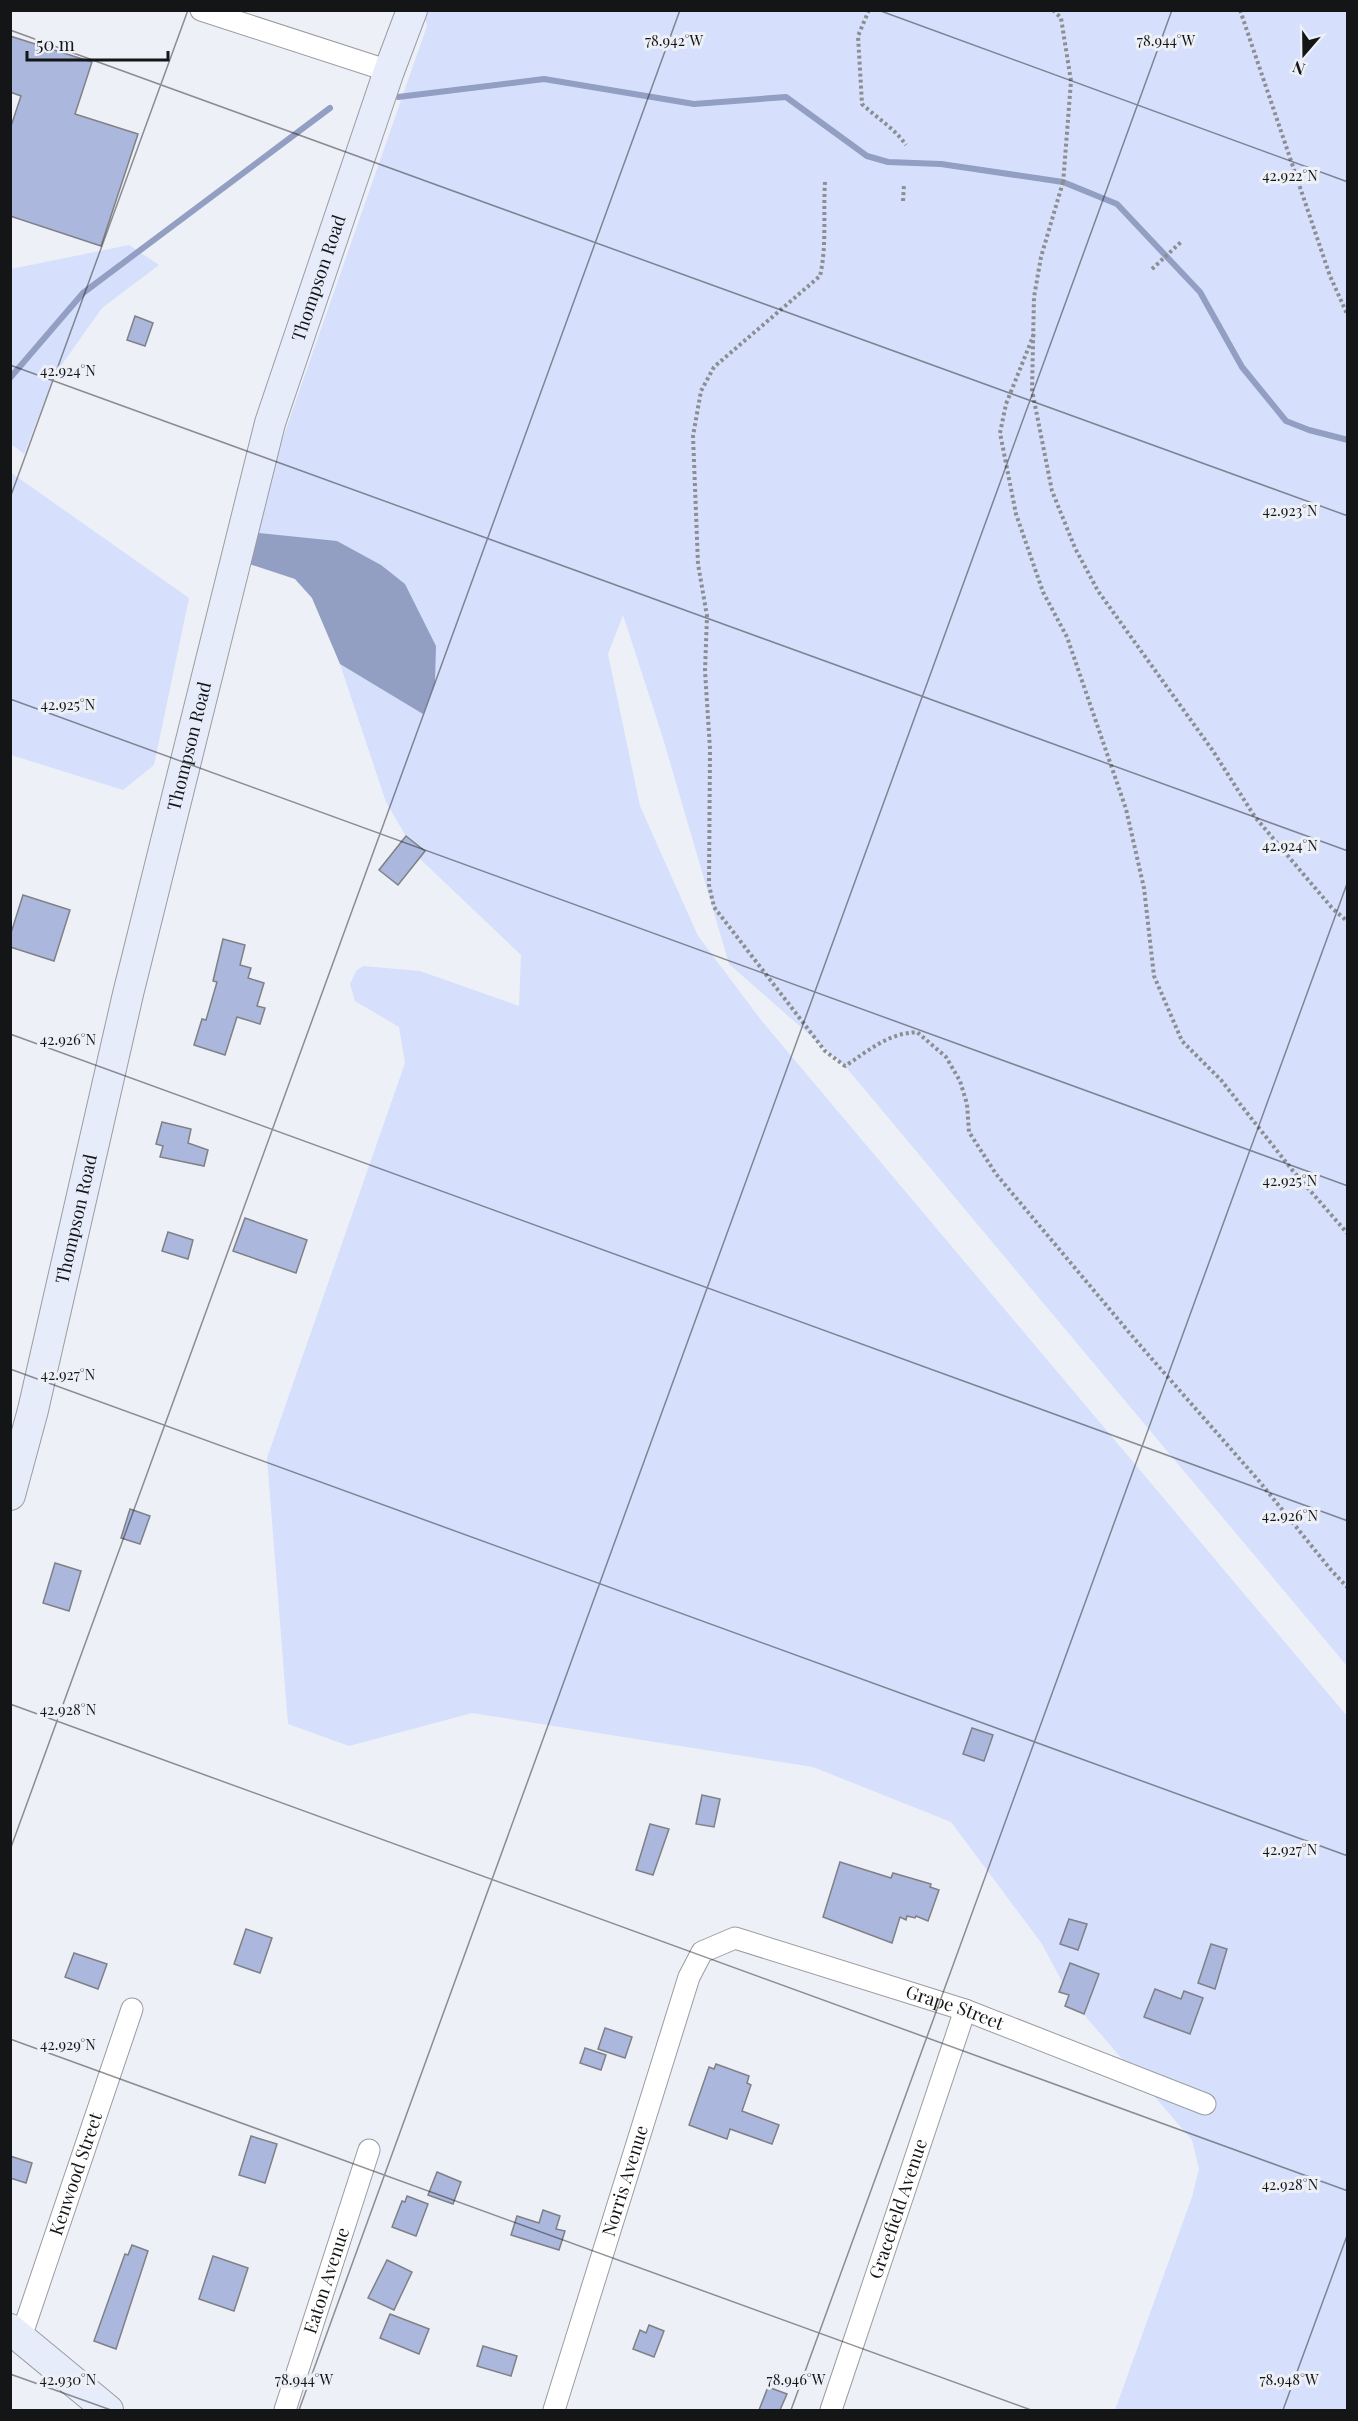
<svg xmlns="http://www.w3.org/2000/svg" width="1358" height="2421" font-family="'Playfair Display',serif">
<rect width="100%" height="100%" fill="#edf0f6"/>
<g fill="#d6e0fc">
<polygon points="426,11 1347,11 1347,1666 845,1066 729,964 662,735 623,615 608,654 640,806 698,936 761,1020 1347,1716 1347,2410 1115,2410 1192,2197 1199,2169 1192,2140 1073,2002 1042,1944 951,1822 813,1767 472,1713 349,1746 288,1724 267,1458 405,1063 399,1027 355,1001 350,984 356,971 363,966 420,971 519,1006 521,955 418,857 386,802 340,664 423,713 250,532 427,26 424,16"/>
<polygon points="129,245 159,265 102,308 55,374 24,454 11,444 11,269"/>
<polygon points="10,472 189,598 154,765 123,790 11,755"/>
</g>
<polygon fill="#929ec2" points="250,532 337,541 381,565 405,584 436,646 435,682 423,714 340,664 312,598 295,579 240,561"/>
<g fill="none" stroke-linecap="round" stroke-linejoin="round">
<g stroke="#929ec2" stroke-width="6">
<polyline points="398,97 544,79 694,104 786,97 867,156 888,162 941,164 1063,182 1117,204 1200,292 1242,367 1286,421 1309,430 1348,440"/>
<polyline points="10,378 83,293 330,108"/>
</g>
</g>
<g fill="#abb7dd" stroke="#7f8186" stroke-width="1.5">
<polygon points="10,36 92,62 75,114 138,134 101,246 10,216 10,129 21,96 10,92"/>
<polygon points="135,316 153,323 145,346 127,340"/>
<polygon points="406,836 425,851 398,885 379,870"/>
<polygon points="23,895 70,910 54,961 10,947 10,936"/>
<polygon points="223,939 245,945 240,965 251,968 248,978 264,983 257,1006 265,1008 260,1024 237,1017 225,1055 194,1045 202,1019 206,1020 217,982 213,981"/>
<polygon points="162,1122 191,1129 188,1143 208,1150 204,1166 160,1157 163,1146 156,1144"/>
<polygon points="245,1218 307,1240 296,1273 233,1251"/>
<polygon points="168,1232 193,1240 188,1259 162,1251"/>
<polygon points="130,1509 150,1516 140,1544 121,1538"/>
<polygon points="55,1563 81,1571 69,1611 43,1603"/>
<polygon points="972,1728 993,1735 984,1761 963,1754"/>
<polygon points="702,1795 720,1799 714,1827 696,1824"/>
<polygon points="650,1824 669,1829 653,1875 636,1870"/>
<polygon points="840,1862 891,1878 893,1873 931,1884 930,1887 939,1890 928,1921 916,1916 915,1918 907,1916 906,1920 900,1917 892,1943 823,1917"/>
<polygon points="1069,1919 1087,1924 1078,1950 1060,1944"/>
<polygon points="246,1929 272,1938 260,1973 234,1964"/>
<polygon points="1211,1944 1227,1949 1215,1989 1198,1983"/>
<polygon points="74,1953 107,1964 98,1989 65,1977"/>
<polygon points="1070,1963 1099,1974 1084,2014 1065,2006 1069,1995 1059,1992"/>
<polygon points="1155,1989 1181,1999 1184,1991 1203,1998 1190,2034 1144,2017"/>
<polygon points="605,2028 632,2037 625,2058 598,2049"/>
<polygon points="585,2048 606,2055 601,2070 580,2063"/>
<polygon points="716,2064 749,2076 747,2083 751,2085 742,2111 779,2125 772,2144 730,2129 727,2139 689,2125 709,2067 714,2069"/>
<polygon points="251,2136 277,2144 265,2183 239,2175"/>
<polygon points="10,2156 32,2163 26,2183 10,2178"/>
<polygon points="437,2172 461,2182 453,2204 428,2195"/>
<polygon points="407,2196 428,2204 416,2236 392,2227 402,2201 405,2202"/>
<polygon points="543,2210 560,2216 556,2229 565,2231 559,2250 511,2235 517,2216 539,2223"/>
<polygon points="132,2245 148,2251 116,2349 94,2341 125,2254 128,2255"/>
<polygon points="213,2256 248,2268 234,2311 199,2299"/>
<polygon points="387,2260 412,2272 394,2310 368,2298"/>
<polygon points="390,2314 429,2329 419,2354 380,2338"/>
<polygon points="649,2325 664,2331 654,2357 633,2349 640,2330 646,2333"/>
<polygon points="483,2346 517,2356 511,2376 477,2366"/>
<polygon points="768,2387 787,2394 780,2410 759,2410"/>
</g>
<g fill="none" stroke-linecap="round" stroke-linejoin="round">
<defs>
<g id="street">
<polyline points="201,10 389,71"/>
<path id="s1" d="M 21,2337 L 132,2009"/>
<path id="s2" d="M 285,2410 L 369,2150"/>
<path id="s3" d="M 554,2410 L 689,1977 L 702,1952 L 735,1938 L 965,2010 L 1205,2104"/>
<path id="s4" d="M 831,2410 L 965,2010"/>
</g>
<g id="secondary">
<path id="s5" d="M 10,1495 L 33,1410 L 128,994 L 270,423 L 389,71 L 412,10"/>
<polyline points="10,2329 108,2410"/>
</g>
</defs>
<use href="#street" stroke="#9a9ca2" stroke-width="23"/>
<use href="#secondary" stroke="#9a9ca2" stroke-width="32"/>
<g stroke="#8c8e92" stroke-width="4" stroke-dasharray="3 3" stroke-linecap="butt">
<path d="M 869,10 L 858,36 L 862,104 C 877,118 895,129 906,145"/>
<polyline points="1053,10 1061,18 1071,81 1063,184"/>
<polyline points="1240,10 1330,276 1348,316"/>
<path d="M 825,182 C 823,213 827,246 820,276 L 714,367 L 701,391 L 693,436 L 698,564 L 707,616 L 705,671 L 710,749 L 709,885 L 714,907 L 825,1051 L 845,1066 C 870,1050 886,1034 917,1032 L 946,1057 L 960,1081 L 967,1104 L 969,1132 L 996,1174 L 1138,1343 L 1259,1481 L 1331,1570 L 1348,1588"/>
<polyline points="1063,182 1041,257 1034,297 1032,390 1052,491 1075,548 1098,591 1213,751 1255,817 1332,908 1348,922"/>
<polyline points="903,201 904,184"/>
<polyline points="1152,269 1181,242"/>
<polyline points="1034,334 1006,404 1000,433 1016,514 1043,592 1067,637 1126,809 1144,888 1154,976 1182,1041 1221,1080 1293,1171 1348,1234"/>
</g>
<use href="#street" stroke="#fff" stroke-width="21"/>
<use href="#secondary" stroke="#e7ecfa" stroke-width="30"/>
</g>
<path fill="none" stroke="#141517" stroke-width="1.5" stroke-opacity="0.45" d="M 878,10 L 1348,182M 10,30 L 1348,516M 10,365 L 1348,851M 10,498 L 188,10M 10,699 L 1348,1186M 10,1034 L 1348,1521M 10,1369 L 1348,1856M 10,1704 L 1348,2191M 10,1850 L 680,10M 10,2039 L 1031,2410M 10,2374 L 111,2410M 299,2410 L 1172,10M 791,2410 L 1348,881M 1283,2410 L 1348,2233"/>
<g text-anchor="middle" stroke-width="6" stroke-linejoin="round" paint-order="stroke">
<g font-size="18" fill="#141517" stroke="#edf0f6">
<text dy="6" stroke="none"><textPath href="#s5" startOffset="1256">Thompson Road</textPath></text>
<text dy="6" stroke="none"><textPath href="#s5" startOffset="770">Thompson Road</textPath></text>
<text dy="6" stroke="none"><textPath href="#s5" startOffset="284">Thompson Road</textPath></text>
<text dy="6" stroke="none"><textPath href="#s3" startOffset="748">Grape Street</textPath></text>
<text dy="6" stroke="none"><textPath href="#s1" startOffset="172">Kenwood Street</textPath></text>
<text dy="6" stroke="none"><textPath href="#s3" startOffset="240">Norris Avenue</textPath></text>
<text dy="6" stroke="none"><textPath href="#s4" startOffset="212">Gracefield Avenue</textPath></text>
<text dy="6" stroke="none"><textPath href="#s2" startOffset="136">Eaton Avenue</textPath></text>
</g>
</g>
<g font-size="15" text-anchor="middle" fill="#141517" stroke="#edf0f6" stroke-width="6" stroke-linejoin="round" paint-order="stroke">
<text x="674" y="46">78.942°W</text>
<text x="1166" y="46">78.944°W</text>
<text x="1290" y="181">42.922°N</text>
<text x="68" y="376">42.924°N</text>
<text x="1290" y="516">42.923°N</text>
<text x="68" y="710">42.925°N</text>
<text x="1290" y="851">42.924°N</text>
<text x="68" y="1045">42.926°N</text>
<text x="1290" y="1186">42.925°N</text>
<text x="68" y="1380">42.927°N</text>
<text x="1290" y="1521">42.926°N</text>
<text x="68" y="1715">42.928°N</text>
<text x="1290" y="1855">42.927°N</text>
<text x="68" y="2050">42.929°N</text>
<text x="1290" y="2190">42.928°N</text>
<text x="68" y="2385">42.930°N</text>
<text x="304" y="2385">78.944°W</text>
<text x="796" y="2385">78.946°W</text>
<text x="1289" y="2385">78.948°W</text>
</g>
<rect width="1358" height="2421" fill="none" stroke="#141517" stroke-width="24"/>
<g transform="translate(1304 54) rotate(200)" stroke="#edf0f6" stroke-width="4.5" paint-order="stroke">
<path d="M0-4.5L10 22L0 15L-10 22Z" fill="#141517"/>
<text y="-9" font-size="16" font-weight="bold" text-anchor="middle" fill="#141517">N</text>
</g>
<path d="M27 51v9h141v-9" fill="none" stroke="#141517" stroke-width="3"/>
<text x="36" y="51" font-size="18" fill="#141517" stroke="#edf0f6" stroke-width="4.5" paint-order="stroke">50 m</text>
</svg>
